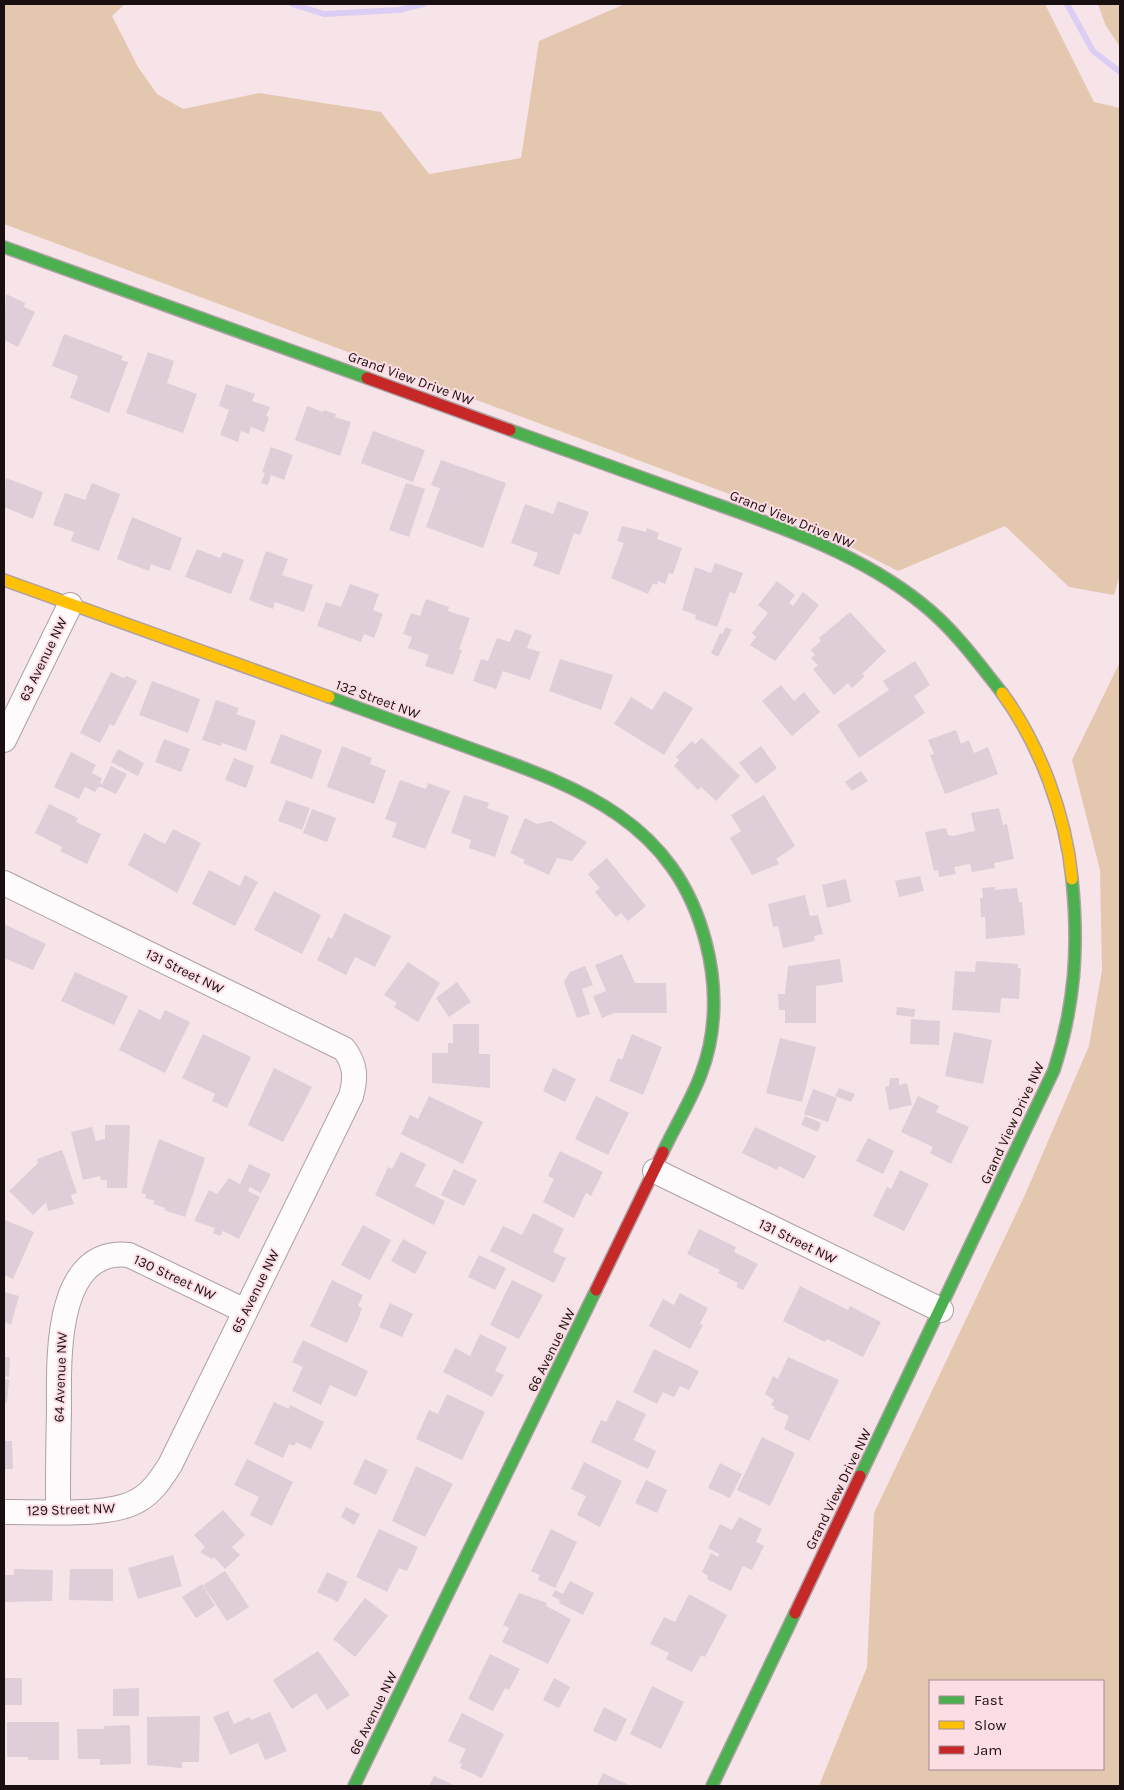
<svg xmlns="http://www.w3.org/2000/svg" width="1124" height="1790" font-family="Karla,sans-serif">
<rect width="100%" height="100%" fill="#f6e4e8"/>
<g fill="#e4c7af" fill-rule="evenodd">
<polygon points="4,4 125,4 112,16 138,67 157,94 183,109 259,93 381,112 429,174 521,158 539,41 625,4 1045,4 1094,102 1120,108 1120,575 1114,595 1069,587 1005,526 898,571 796,519 4,224"/>
<polygon points="1098,4 1120,4 1120,47 1105,24"/>
<path d="M 1120,662 L 1120,1786 L 819,1786 L 867,1667 L 874,1513 L 1024,1197 L 1089,1046 L 1102,970 L 1100,870 L 1072,760 ZM 930,1681 L 1103,1681 L 1103,1769 L 930,1769 Z"/>
</g>
<g fill="none" stroke-linecap="round" stroke-linejoin="round">
<g stroke="#dccdf5" stroke-width="6">
<polyline points="292,4 324,14 399,10 423,4"/>
<polyline points="1067,4 1093,51 1120,72"/>
</g>
</g>
<g fill="#dfced8">
<polygon points="6,294 25,303 24,307 35,312 18,347 4,340"/>
<polygon points="64,334 123,356 121,360 128,362 109,413 70,398 78,376 52,366"/>
<polygon points="148,352 174,361 167,383 197,394 183,433 126,413"/>
<polygon points="226,384 255,394 252,401 270,407 266,416 269,417 264,432 251,427 249,434 241,431 238,442 220,435 229,410 219,406"/>
<polygon points="307,406 323,412 324,410 336,414 335,417 351,422 340,456 295,440"/>
<polygon points="373,431 425,450 413,482 361,463"/>
<polygon points="271,447 293,455 284,480 271,475 268,485 261,483 265,473 262,472"/>
<polygon points="441,460 506,483 483,548 426,527 440,488 431,485"/>
<polygon points="6,478 43,492 33,519 4,507"/>
<polygon points="92,483 120,494 99,551 71,541 74,532 53,525 65,493 85,500"/>
<polygon points="406,483 425,489 409,537 389,530"/>
<polygon points="558,501 589,512 580,535 574,533 559,575 533,566 538,553 511,543 525,504 553,514"/>
<polygon points="132,517 182,538 170,571 151,564 149,571 117,559"/>
<polygon points="622,526 646,532 647,528 659,533 657,539 682,548 673,574 669,573 665,584 658,581 657,585 653,583 648,594 611,578 624,543 617,541"/>
<polygon points="197,549 220,558 223,552 244,560 231,594 185,577"/>
<polygon points="266,551 288,559 282,575 313,585 304,612 275,602 273,609 249,600"/>
<polygon points="715,563 743,573 735,594 730,592 717,627 695,619 696,615 682,610 695,567 711,573"/>
<polygon points="777,581 795,595 789,603 793,606 803,592 819,605 775,661 750,645 756,637 752,633 768,613 758,605"/>
<polygon points="350,584 379,594 373,610 383,614 374,638 364,634 361,642 317,626 326,602 341,607"/>
<polygon points="426,599 449,607 448,611 470,618 459,649 462,650 453,675 425,666 429,655 408,648 412,637 403,634 411,613 420,616"/>
<polygon points="850,612 886,651 862,674 865,676 852,688 848,683 834,695 813,669 818,665 811,658 815,655 811,650 821,641 819,638"/>
<polygon points="726,627 732,630 718,657 711,653 720,633 722,634"/>
<polygon points="515,629 532,635 527,648 540,652 530,680 503,671 496,689 473,681 481,659 488,661 497,638 510,642"/>
<polygon points="560,659 613,675 601,710 549,691"/>
<polygon points="915,661 930,685 914,696 925,713 859,758 837,725 889,690 883,681"/>
<polygon points="111,672 123,678 127,676 137,681 114,726 110,724 100,743 80,733"/>
<polygon points="152,681 200,699 188,733 139,715"/>
<polygon points="781,685 794,701 804,692 820,712 792,736 762,701"/>
<polygon points="664,691 693,708 664,755 614,724 631,697 652,710"/>
<polygon points="216,700 239,708 236,714 256,721 246,751 222,743 221,746 202,740"/>
<polygon points="956,730 961,744 969,740 974,753 988,747 998,774 945,794 930,755 934,754 928,740"/>
<polygon points="281,734 322,750 312,779 270,763"/>
<polygon points="702,738 740,776 716,801 701,787 698,790 674,766 679,760 676,757 692,741 695,744"/>
<polygon points="164,739 190,749 181,772 155,762"/>
<polygon points="342,746 372,758 370,764 386,770 374,804 327,787"/>
<polygon points="761,746 777,768 756,784 739,763"/>
<polygon points="118,749 144,763 138,776 111,762"/>
<polygon points="71,752 96,765 92,773 102,778 100,783 102,784 111,766 127,774 116,794 101,787 98,787 95,792 85,787 79,799 54,787"/>
<polygon points="234,758 254,766 246,788 225,780"/>
<polygon points="861,771 868,781 852,791 845,782"/>
<polygon points="400,780 426,789 428,783 450,791 425,849 392,837 397,823 385,819"/>
<polygon points="464,795 489,803 487,808 509,816 495,857 469,848 471,840 451,833"/>
<polygon points="764,795 795,846 776,859 779,864 752,875 730,838 741,831 731,815"/>
<polygon points="286,800 310,808 302,830 278,821"/>
<polygon points="49,804 78,818 76,822 101,834 87,864 60,851 62,847 35,833"/>
<polygon points="999,808 1003,825 1007,824 1014,859 994,863 995,868 972,872 970,864 954,867 956,874 939,877 938,870 934,871 925,832 946,828 948,835 953,836 975,831 971,813"/>
<polygon points="312,809 336,818 327,842 303,833"/>
<polygon points="525,818 537,824 551,821 587,842 572,861 557,858 549,875 523,863 525,860 510,853"/>
<polygon points="173,829 201,843 177,893 128,865 144,833 165,844"/>
<polygon points="607,858 646,906 628,921 621,913 616,917 595,892 600,888 588,874"/>
<polygon points="209,870 240,886 245,875 258,882 235,926 192,904"/>
<polygon points="920,876 924,891 899,897 895,881"/>
<polygon points="846,879 851,902 827,908 822,885"/>
<polygon points="995,887 995,890 1017,888 1019,902 1022,902 1025,935 986,939 985,917 981,917 980,898 983,898 982,888"/>
<polygon points="274,891 321,915 302,954 254,930"/>
<polygon points="805,895 810,916 818,915 823,934 814,936 815,941 783,948 778,926 773,927 768,904"/>
<polygon points="344,913 391,936 375,967 355,957 346,975 317,960 328,937 332,939"/>
<polygon points="4,924 46,944 33,970 4,958"/>
<polygon points="622,954 635,983 666,983 667,1013 614,1013 602,1018 593,996 606,991 595,965"/>
<polygon points="840,959 843,982 816,986 816,1023 785,1023 785,1010 779,1010 778,994 785,994 788,966"/>
<polygon points="976,961 1018,964 1018,968 1021,968 1019,999 1001,998 1000,1013 952,1010 955,971 975,972"/>
<polygon points="408,962 440,983 418,1022 394,1007 397,1003 384,995"/>
<polygon points="585,966 593,985 582,989 590,1014 577,1018 564,982 570,972"/>
<polygon points="75,972 128,996 114,1025 61,1001"/>
<polygon points="457,982 471,1002 449,1017 436,998"/>
<polygon points="897,1007 915,1009 914,1017 896,1015"/>
<polygon points="139,1009 160,1020 165,1010 190,1022 165,1073 119,1050"/>
<polygon points="911,1019 940,1021 939,1045 910,1044"/>
<polygon points="453,1024 479,1024 479,1054 490,1054 490,1088 432,1083 432,1053 448,1053 448,1043 453,1043"/>
<polygon points="954,1032 992,1040 983,1084 945,1076"/>
<polygon points="203,1034 251,1057 227,1108 212,1101 215,1094 182,1078"/>
<polygon points="632,1034 662,1047 643,1095 609,1081 618,1058 622,1060"/>
<polygon points="780,1038 816,1047 802,1102 766,1093"/>
<polygon points="274,1068 312,1087 283,1142 248,1125"/>
<polygon points="553,1068 576,1079 565,1102 543,1091"/>
<polygon points="890,1078 899,1078 899,1085 907,1083 912,1105 889,1110 885,1087 889,1086"/>
<polygon points="839,1088 855,1094 851,1102 835,1096"/>
<polygon points="813,1089 837,1098 828,1122 804,1114"/>
<polygon points="429,1096 483,1122 463,1164 401,1134 410,1115 418,1119"/>
<polygon points="596,1096 629,1113 608,1155 575,1139"/>
<polygon points="918,1096 939,1106 936,1112 969,1127 951,1164 930,1153 933,1147 901,1132"/>
<polygon points="805,1116 821,1123 818,1132 801,1125"/>
<polygon points="105,1125 130,1125 127,1188 107,1188 107,1180 101,1180 100,1176 83,1180 71,1132 92,1127 96,1141 105,1139"/>
<polygon points="755,1127 816,1156 804,1179 779,1166 777,1170 742,1153"/>
<polygon points="868,1138 894,1151 883,1174 856,1161"/>
<polygon points="159,1139 205,1158 185,1217 164,1210 165,1208 153,1204 155,1201 145,1198 146,1194 141,1193"/>
<polygon points="62,1150 77,1193 71,1195 74,1204 48,1211 46,1202 33,1215 9,1191 38,1163 37,1159"/>
<polygon points="560,1151 603,1172 591,1196 586,1193 574,1218 543,1202 554,1179 548,1176"/>
<polygon points="401,1152 426,1164 415,1186 445,1201 434,1225 375,1195 388,1167 392,1169"/>
<polygon points="249,1164 271,1174 261,1193 250,1187 248,1191 260,1197 239,1239 223,1231 220,1236 213,1233 215,1228 194,1221 209,1190 217,1194 229,1178 240,1184"/>
<polygon points="454,1169 477,1180 464,1206 441,1195"/>
<polygon points="900,1170 929,1184 904,1231 873,1216 887,1187 891,1189"/>
<polygon points="533,1213 564,1229 553,1252 566,1258 554,1283 490,1251 503,1226 522,1235"/>
<polygon points="5,1220 34,1232 13,1279 4,1275"/>
<polygon points="363,1225 391,1240 370,1280 341,1265"/>
<polygon points="699,1229 736,1247 734,1252 758,1264 743,1290 736,1287 738,1283 718,1273 720,1270 687,1254"/>
<polygon points="403,1239 427,1252 415,1274 391,1261"/>
<polygon points="479,1255 506,1268 495,1290 468,1277"/>
<polygon points="332,1280 363,1295 358,1306 362,1308 359,1317 347,1343 310,1326"/>
<polygon points="512,1280 543,1295 519,1339 490,1325"/>
<polygon points="800,1286 848,1310 850,1306 881,1322 863,1357 827,1339 825,1342 783,1321"/>
<polygon points="4,1292 19,1296 11,1325 4,1322"/>
<polygon points="680,1293 708,1308 700,1324 703,1325 690,1349 649,1326 663,1299 674,1305"/>
<polygon points="390,1303 413,1314 402,1337 379,1327"/>
<polygon points="480,1334 507,1347 495,1371 504,1375 492,1397 443,1372 455,1348 470,1356"/>
<polygon points="303,1340 368,1371 356,1397 330,1385 321,1405 292,1391 303,1367 292,1362"/>
<polygon points="654,1349 699,1371 689,1390 680,1386 674,1397 663,1392 657,1404 633,1392"/>
<polygon points="4,1357 10,1357 9,1377 4,1376"/>
<polygon points="788,1357 839,1380 809,1441 784,1429 789,1416 774,1409 775,1407 771,1405 774,1400 765,1394 773,1376 778,1379"/>
<polygon points="4,1379 9,1380 7,1403 4,1402"/>
<polygon points="447,1394 485,1412 462,1460 416,1439 429,1410 438,1414"/>
<polygon points="617,1400 646,1414 634,1439 632,1439 656,1451 648,1469 591,1442 601,1420 606,1422"/>
<polygon points="274,1402 289,1409 290,1405 324,1422 311,1449 296,1442 294,1446 289,1444 283,1458 254,1444"/>
<polygon points="762,1437 795,1453 770,1506 737,1490"/>
<polygon points="4,1441 12,1441 13,1469 4,1469"/>
<polygon points="247,1459 293,1482 272,1526 250,1515 259,1497 234,1485"/>
<polygon points="365,1459 388,1470 376,1495 353,1484"/>
<polygon points="584,1462 622,1481 600,1527 577,1515 586,1496 571,1489"/>
<polygon points="720,1463 742,1474 730,1498 708,1488"/>
<polygon points="416,1466 453,1484 425,1537 392,1521"/>
<polygon points="646,1480 667,1490 657,1513 635,1503"/>
<polygon points="346,1507 360,1514 354,1525 341,1517"/>
<polygon points="223,1510 245,1535 232,1547 240,1555 225,1569 214,1557 212,1559 200,1552 205,1547 194,1535"/>
<polygon points="739,1517 762,1529 756,1542 764,1546 752,1570 743,1566 731,1591 707,1579 708,1576 702,1572 711,1553 718,1557 719,1554 708,1548 720,1524 732,1530"/>
<polygon points="379,1529 418,1547 407,1571 399,1568 387,1592 356,1577"/>
<polygon points="551,1529 577,1542 555,1588 538,1580 540,1575 531,1571"/>
<polygon points="173,1555 182,1586 138,1599 128,1568"/>
<polygon points="14,1569 53,1570 52,1601 4,1602 4,1575 14,1575"/>
<polygon points="70,1569 113,1569 113,1601 69,1600"/>
<polygon points="225,1571 249,1607 227,1621 203,1585"/>
<polygon points="327,1572 348,1582 338,1602 317,1592"/>
<polygon points="570,1581 594,1593 583,1615 559,1603 560,1600 552,1596 555,1590 563,1594"/>
<polygon points="202,1584 215,1606 196,1618 182,1597"/>
<polygon points="519,1593 547,1603 546,1606 571,1619 548,1664 502,1642 509,1628 503,1625"/>
<polygon points="689,1594 727,1615 705,1657 701,1655 692,1672 666,1659 669,1653 650,1644 664,1617 675,1622"/>
<polygon points="365,1598 388,1616 355,1657 333,1639"/>
<polygon points="318,1651 350,1695 327,1710 316,1693 292,1709 273,1680"/>
<polygon points="490,1654 520,1669 509,1690 505,1688 493,1711 468,1699"/>
<rect x="4" y="1678" width="18" height="27"/>
<polygon points="554,1678 570,1687 559,1708 543,1700"/>
<polygon points="652,1686 684,1702 661,1749 630,1734"/>
<polygon points="139,1688 139,1716 113,1716 113,1689"/>
<polygon points="604,1707 627,1719 616,1742 593,1731"/>
<polygon points="228,1711 234,1724 249,1717 251,1720 270,1712 287,1751 265,1760 258,1743 230,1755 213,1717"/>
<polygon points="462,1713 504,1734 482,1778 460,1768 462,1764 459,1763 466,1749 448,1741"/>
<polygon points="200,1716 199,1762 182,1762 182,1768 147,1765 147,1717"/>
<polygon points="7,1722 59,1722 59,1760 28,1760 28,1757 7,1757"/>
<polygon points="130,1725 131,1764 100,1765 100,1759 78,1759 77,1729 104,1729 104,1726"/>
<polygon points="603,1773 631,1786 597,1786"/>
<polygon points="434,1776 456,1786 429,1786"/>
</g>
<g fill="none" stroke-linecap="round" stroke-linejoin="round">
<defs>
<g id="street">
<polyline points="4,740 70,605"/>
<path d="M 4,883 L 344,1049 C 356,1065 356,1078 351,1096 L 170,1465 C 161,1479 152,1493 137,1501 C 107,1518 39,1511 4,1512"/>
<polyline points="655,1171 941,1310"/>
<path d="M 58,1511 C 58,1478 58,1445 59,1412 C 59,1363 53,1247 129,1255 L 245,1311"/>
</g>
<g id="fast">
<polyline points="4,247 367,378"/>
<path d="M 510,430 C 577,454 643,478 710,502 C 783,528 860,554 921,603 C 953,628 977,661 1002,693"/>
<path d="M 329,697 C 377,715 426,732 475,750 C 581,788 675,822 706,943 C 717,985 717,1033 701,1074 C 691,1101 675,1126 663,1152"/>
<path d="M 860,1476 L 1054,1070 C 1075,1005 1079,947 1072,879"/>
<polyline points="354,1786 596,1290"/>
<polyline points="712,1786 795,1613"/>
</g>
<g id="slow">
<polyline points="4,580 329,697"/>
<path d="M 1002,693 C 1040,745 1066,815 1072,879"/>
</g>
<g id="jam">
<polyline points="367,378 510,430"/>
<polyline points="596,1290 663,1152"/>
<polyline points="795,1613 860,1476"/>
</g>
</defs>
<use href="#street" stroke="#aea0a3" stroke-width="26"/>
<use href="#fast" stroke="#aea0a3" stroke-width="14"/>
<use href="#slow" stroke="#aea0a3" stroke-width="14"/>
<use href="#jam" stroke="#aea0a3" stroke-width="14"/>
<use href="#street" stroke="#fefbfc" stroke-width="24"/>
<use href="#fast" stroke="#4caf50" stroke-width="11"/>
<use href="#slow" stroke="#ffc107" stroke-width="11"/>
<use href="#jam" stroke="#c62828" stroke-width="11"/>
</g>
<g text-anchor="middle" stroke-width="4" stroke-linejoin="round" paint-order="stroke">
<g font-size="14" fill="#190f11" stroke="#fddde4">
<text transform="translate(411 378) rotate(20)" y="5">Grand View Drive NW</text>
<text transform="translate(792 519) rotate(22)" y="5">Grand View Drive NW</text>
<text transform="translate(43 659) rotate(-64)" y="5">63 Avenue NW</text>
<text transform="translate(378 699) rotate(20)" y="5">132 Street NW</text>
<text transform="translate(185 971) rotate(26)" y="5">131 Street NW</text>
<text transform="translate(1012 1123) rotate(-65)" y="5">Grand View Drive NW</text>
<text transform="translate(798 1241) rotate(26)" y="5">131 Street NW</text>
<text transform="translate(175 1277) rotate(25)" y="5">130 Street NW</text>
<text transform="translate(255 1291) rotate(-64)" y="5">65 Avenue NW</text>
<text transform="translate(551 1350) rotate(-64)" y="5">66 Avenue NW</text>
<text transform="translate(60 1377) rotate(-88)" y="5">64 Avenue NW</text>
<text transform="translate(838 1489) rotate(-64)" y="5">Grand View Drive NW</text>
<text transform="translate(71 1509) rotate(-2)" y="5">129 Street NW</text>
<text transform="translate(373 1713) rotate(-64)" y="5">66 Avenue NW</text>
</g>
</g>
<rect width="1124" height="1790" fill="none" stroke="#190f11" stroke-width="10"/>
<rect x="929" y="1680" width="175" height="90" fill="#fddde4" stroke="#a28b90"/>
<rect x="939" y="1696" width="25" height="8" fill="#4caf50" stroke="#a28b90"/>
<text x="974" y="1705" font-size="15" fill="#190f11">Fast</text>
<rect x="939" y="1721" width="25" height="8" fill="#ffc107" stroke="#a28b90"/>
<text x="974" y="1730" font-size="15" fill="#190f11">Slow</text>
<rect x="939" y="1746" width="25" height="8" fill="#c62828" stroke="#a28b90"/>
<text x="974" y="1755" font-size="15" fill="#190f11">Jam</text>
</svg>
